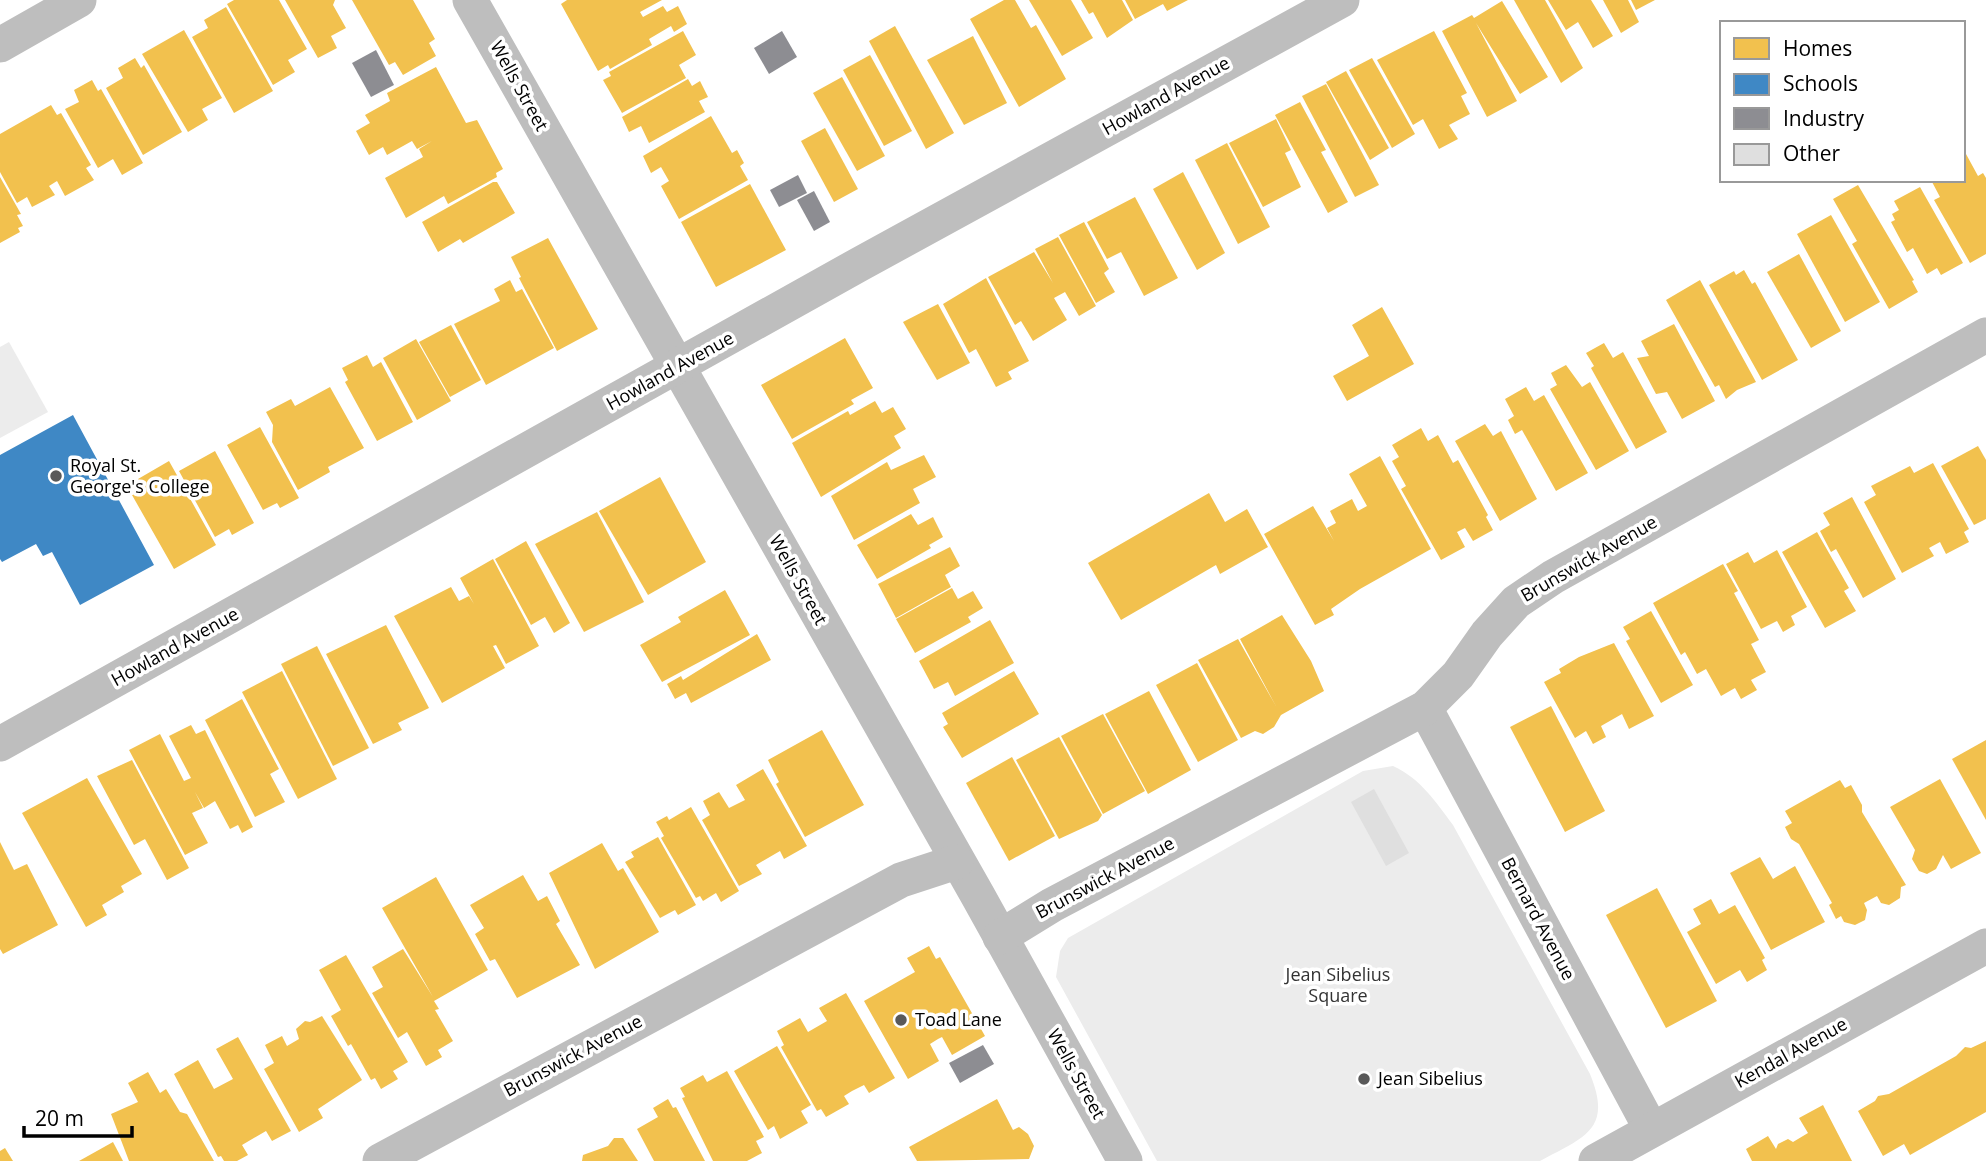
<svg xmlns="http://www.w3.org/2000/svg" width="1986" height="1161" font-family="'Open Sans',sans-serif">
<rect width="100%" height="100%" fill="#fff"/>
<g fill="#ececec">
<polygon points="9,342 48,412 0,438 0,347"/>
<path d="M 1393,766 C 1421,779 1435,801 1453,825 L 1590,1074 C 1613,1130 1584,1137 1540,1161 L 1157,1161 L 1056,977 L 1060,951 L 1068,938 L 1363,771 Z"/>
</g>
<g fill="#f2c14e">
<polygon points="234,0 279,0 307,49 288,60 295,72 273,85 227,4"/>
<polygon points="285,0 335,0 333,5 346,28 331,36 337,48 318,58"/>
<polygon points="352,0 413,0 435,39 429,43 436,56 403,75 395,62 389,65"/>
<polygon points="567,0 662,0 640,12 643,17 663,6 667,12 678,6 687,24 674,32 671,26 649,39 652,45 610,69 608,65 598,71 561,4"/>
<polygon points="1004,0 1015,0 1031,28 1036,25 1066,79 1019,107 970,19"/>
<polygon points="1029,0 1071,0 1093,38 1062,56"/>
<polygon points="1081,0 1122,0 1133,20 1107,38 1093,12 1089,14"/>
<polygon points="1125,0 1188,0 1167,11 1163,4 1135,19"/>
<polygon points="1514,0 1545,0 1583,68 1561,83"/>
<polygon points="1548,0 1591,0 1613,36 1593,48 1578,22 1566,30"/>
<polygon points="1603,0 1628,0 1639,22 1621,33"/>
<polygon points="1631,0 1655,0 1636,10"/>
<polygon points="1502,1 1548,77 1520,94 1476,23 1517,101 1487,117 1442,31 1472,15 1474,18"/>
<polygon points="226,7 273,91 234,113 192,37 208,28 204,20"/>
<polygon points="895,26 954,133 926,149 869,41"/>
<polygon points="184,30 222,98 202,109 208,120 188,132 142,54"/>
<polygon points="683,31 696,55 679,65 686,78 622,113 603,80 611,76 609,72"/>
<polygon points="1434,31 1467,93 1461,96 1470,114 1449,125 1458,139 1439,149 1423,119 1413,125 1377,60"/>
<polygon points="973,36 1007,103 964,125 927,60"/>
<polygon points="870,55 912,131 884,146 843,70"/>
<polygon points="135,58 141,68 144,65 182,132 143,155 106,88 123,78 118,68"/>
<polygon points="1372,58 1415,134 1392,148 1349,70"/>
<polygon points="436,67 466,123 477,120 503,169 496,173 497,177 448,204 444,196 406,218 385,178 423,157 419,149 432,141 417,149 412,141 387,155 383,147 369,155 356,131 370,123 365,115 390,101 387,93"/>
<polygon points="1346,71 1389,148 1370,160 1326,82"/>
<polygon points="842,77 885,156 857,171 813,93"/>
<polygon points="688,79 692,86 700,81 708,97 699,101 705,112 649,143 641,126 629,132 622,117"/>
<polygon points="92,80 98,91 101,89 143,163 122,175 113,159 98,168 65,109 79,102 74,90"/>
<polygon points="1326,84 1379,185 1355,197 1302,96"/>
<polygon points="1300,102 1326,150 1321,152 1348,202 1328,213 1275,115"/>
<polygon points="51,105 57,115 61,113 91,165 86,168 94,180 65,196 57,181 49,186 55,195 32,207 27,197 17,203 0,172 0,134"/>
<polygon points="711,116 732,153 737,150 744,163 740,166 748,180 679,219 661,186 669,181 661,167 651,173 643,156"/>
<polygon points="1276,119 1291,150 1285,153 1301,187 1263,207 1229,143"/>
<polygon points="825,128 858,189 834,202 801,141"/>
<polygon points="1227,143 1270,227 1238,244 1195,160"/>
<polygon points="1966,154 1978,176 1983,173 1986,178 1986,254 1970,263 1934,200 1940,197 1931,180 1963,180"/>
<polygon points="1183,172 1225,253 1197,270 1153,189"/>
<polygon points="0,177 21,214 17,215 23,226 18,228 20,232 0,243"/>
<polygon points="493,182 497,182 515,213 463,243 460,239 438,252 422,222"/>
<polygon points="750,184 786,250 716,287 681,222"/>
<polygon points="1858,185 1914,280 1912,281 1918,292 1889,309 1852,244 1857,241 1833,199"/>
<polygon points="1920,187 1963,263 1941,275 1937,268 1927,274 1913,248 1907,252 1891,222 1895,220 1892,214 1899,210 1894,201"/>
<polygon points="1135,197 1178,278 1144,296 1121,252 1107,259 1087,222"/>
<polygon points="1831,215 1880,302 1845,322 1797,234"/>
<polygon points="1084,222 1109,269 1104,273 1115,292 1096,303 1059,235"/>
<polygon points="1058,237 1096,306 1079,316 1065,292 1054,298 1067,320 1033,341 1021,321 1015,325 988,277 1034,252 1053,283 1035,249"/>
<polygon points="548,238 598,329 557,351 519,278 521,277 511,257"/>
<polygon points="1799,254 1841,331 1811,348 1767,272"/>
<polygon points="1744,270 1752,284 1755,282 1798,360 1762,380 1709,285 1734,271 1736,275"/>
<polygon points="986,278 1029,361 1008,372 1012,379 996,387 976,349 969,353 943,304"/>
<polygon points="510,280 516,292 522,289 554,348 486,385 454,324 500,301 494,289"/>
<polygon points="1700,280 1756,382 1737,390 1726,399 1719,385 1715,387 1666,300"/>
<polygon points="938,304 970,363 937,380 903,322"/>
<polygon points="1382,307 1414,364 1347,401 1333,376 1369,356 1352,325"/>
<polygon points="1674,324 1715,401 1682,419 1667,392 1656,394 1637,358 1649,356 1641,341"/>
<polygon points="451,325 481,380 450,397 419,342"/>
<polygon points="845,338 873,388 851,400 854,404 792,439 761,385"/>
<polygon points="416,339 451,401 417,420 383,358"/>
<polygon points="1604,343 1613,358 1623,352 1667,432 1636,449 1591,368 1594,366 1586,353"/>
<polygon points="367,355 373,367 381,362 413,422 377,441 345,382 348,380 342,368"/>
<polygon points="1566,365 1582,387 1590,382 1629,451 1596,470 1550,389 1557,385 1551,373"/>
<polygon points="330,387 364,448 328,467 330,472 298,490 272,442 273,425 266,412 291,399 295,406"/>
<polygon points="1526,387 1534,401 1544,395 1588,473 1556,491 1522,430 1515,434 1508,420 1514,416 1505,399"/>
<polygon points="875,401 882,413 893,407 906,429 894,436 901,448 821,497 792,443 848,411 850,415"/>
<polygon points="1485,424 1493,436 1501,431 1537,499 1500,521 1455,441"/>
<polygon points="260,427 299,498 280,508 277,503 263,510 227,445"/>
<polygon points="1421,428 1428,441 1438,435 1453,463 1458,460 1488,515 1486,517 1493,530 1473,541 1465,528 1457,532 1465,547 1441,560 1401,489 1406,486 1392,461 1399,457 1392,445"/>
<polygon points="1978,446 1986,460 1986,519 1974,525 1941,466"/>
<polygon points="215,451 254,523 232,535 229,529 215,537 179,471"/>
<polygon points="924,455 936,477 913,489 920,503 854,540 831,496 887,462 891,470"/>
<polygon points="1380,456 1431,549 1360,589 1331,609 1334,615 1315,625 1264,534 1313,506 1334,541 1327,528 1336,523 1330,511 1352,499 1358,511 1367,506 1349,474"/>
<polygon points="169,461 216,545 174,569 132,495 144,489 138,479"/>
<polygon points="1933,463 1969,529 1964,532 1969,542 1946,554 1940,542 1929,548 1934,556 1902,573 1864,502 1876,495 1871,486 1910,466 1914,473"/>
<polygon points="660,477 706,562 648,595 599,511"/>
<polygon points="1209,493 1225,522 1247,509 1268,547 1220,574 1216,565 1121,620 1088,563"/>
<polygon points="1852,497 1896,579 1863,598 1836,549 1831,552 1820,531 1830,525 1823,513"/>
<polygon points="597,512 644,602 584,632 535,544"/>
<polygon points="911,514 918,525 933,517 943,537 929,545 931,548 877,579 857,545"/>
<polygon points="1817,532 1849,588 1844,591 1856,611 1825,628 1782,552"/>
<polygon points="526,541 570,623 554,633 545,617 531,625 495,559"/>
<polygon points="950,547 960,566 945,575 951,587 896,618 878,584"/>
<polygon points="1777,550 1807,607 1791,616 1795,625 1783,632 1777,621 1761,629 1726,564 1748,552 1754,563"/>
<polygon points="493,559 539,646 506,664 496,645 493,646 505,668 442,703 394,616 451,587 459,601 469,596 474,604 460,578"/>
<polygon points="1723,564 1738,591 1734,593 1759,640 1751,644 1766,672 1751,680 1757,690 1741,699 1735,688 1721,696 1706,669 1697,674 1685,652 1681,655 1653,603"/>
<polygon points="952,588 958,599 973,591 983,608 968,617 971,622 915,653 896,619"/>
<polygon points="725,590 750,635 662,682 640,645 681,622 678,617"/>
<polygon points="1651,611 1693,685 1661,703 1626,641 1630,639 1623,627"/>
<polygon points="1282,615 1311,661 1324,691 1281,715 1274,727 1263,734 1255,731 1241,738 1198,660 1238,639 1277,708 1240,639"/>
<polygon points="990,620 1014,663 955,696 948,682 934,689 919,661"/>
<polygon points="386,625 429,708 398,723 402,730 373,744 326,654"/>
<polygon points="757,634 771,660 691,703 686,693 675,699 667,684 681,676 683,680"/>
<polygon points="1614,643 1654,716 1629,729 1622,714 1601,726 1606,737 1593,744 1586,731 1575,738 1544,682 1561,673 1559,669 1579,657"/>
<polygon points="317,646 369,748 333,766 281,664"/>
<polygon points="1197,663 1238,740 1198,762 1156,685"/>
<polygon points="282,671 337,779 298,799 242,692"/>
<polygon points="1014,671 1039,714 962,758 943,727 948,724 942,713"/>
<polygon points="1149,691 1191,770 1148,794 1105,714"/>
<polygon points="242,699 279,769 270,774 285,802 255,817 205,720"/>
<polygon points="1551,706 1605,811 1565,832 1510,727"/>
<polygon points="1103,714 1145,791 1103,814 1061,736"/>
<polygon points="191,725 196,734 205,730 253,827 242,833 238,825 230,829 215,801 204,808 195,792 203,808 192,813 208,843 185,855 129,750 160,734 184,781 191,778 169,736"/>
<polygon points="822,730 864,805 805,837 776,784 779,782 768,760"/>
<polygon points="1059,737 1102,815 1098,821 1059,839 1016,760"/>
<polygon points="1986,740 1986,820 1952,759"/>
<polygon points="1012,757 1055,836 1009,861 966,783"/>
<polygon points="132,760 189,868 167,880 145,839 134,845 97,776"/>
<polygon points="763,769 807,846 784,859 780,851 756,865 762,874 739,886 702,820 710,815 703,801 719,792 729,808 745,800 736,785"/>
<polygon points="87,778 142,874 121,886 124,892 102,905 107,915 86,927 22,813"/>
<polygon points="1940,779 1981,853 1951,869 1943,855 1936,869 1927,874 1919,871 1912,859 1915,850 1890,807"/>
<polygon points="1840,780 1845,788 1851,785 1862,805 1862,812 1906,885 1901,887 1900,898 1889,905 1881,903 1877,896 1864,903 1867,910 1865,920 1855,925 1844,922 1841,916 1836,919 1829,905 1832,903 1799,844 1791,839 1785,827 1792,823 1785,811"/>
<polygon points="691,807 739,891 721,902 716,893 703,901 700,896 696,898 661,838 664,836 656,822 667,816 669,820"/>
<polygon points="658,837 696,905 678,915 675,910 660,918 625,862 634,857 631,852"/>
<polygon points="0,842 14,870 27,864 58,925 3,954 0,949"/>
<polygon points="602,843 618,871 623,868 659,932 595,969 549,873"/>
<polygon points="1760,857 1773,879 1795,866 1825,922 1771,950 1730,873"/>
<polygon points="523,875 538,901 547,896 560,921 556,924 580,965 517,998 495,959 490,961 475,934 484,928 470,905"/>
<polygon points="436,877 488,970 434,1001 439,1009 435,1010 453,1041 438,1050 442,1057 426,1066 407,1032 398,1038 372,993 383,987 372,967 403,949 433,997 382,908"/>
<polygon points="1657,888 1717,1001 1666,1028 1606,915"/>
<polygon points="1711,899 1719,914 1735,905 1765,958 1762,960 1767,970 1747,982 1740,970 1716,984 1687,932 1701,924 1693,909"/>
<polygon points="929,946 936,959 940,957 985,1036 952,1055 942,1037 938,1039 930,1044 939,1061 908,1079 864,1001 915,972 907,958"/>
<polygon points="346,955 408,1062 393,1071 398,1079 381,1089 375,1078 371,1080 351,1044 348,1046 331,1016 341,1010 319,970"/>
<polygon points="846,993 895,1078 869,1093 864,1085 852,1091 844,1096 849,1104 826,1117 821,1109 817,1111 781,1047 784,1045 777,1031 800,1018 808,1032 827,1021 819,1008"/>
<polygon points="322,1016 362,1080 318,1109 323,1118 299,1132 264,1069 274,1063 265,1045 282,1036 287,1046 299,1039 296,1029 305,1021 310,1022"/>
<polygon points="238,1037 291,1131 272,1141 266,1131 242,1145 248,1155 237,1161 224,1161 221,1156 218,1157 174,1074 198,1060 214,1089 233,1079 216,1049"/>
<polygon points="1986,1041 1986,1112 1910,1155 1904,1144 1883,1156 1858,1111 1875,1101 1878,1096 1889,1094 1956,1056 1965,1047 1971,1048"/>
<polygon points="777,1046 811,1105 801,1111 808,1123 780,1139 774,1126 768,1130 734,1071"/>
<polygon points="727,1071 764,1137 756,1141 762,1153 747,1161 713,1161 682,1098 685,1097 680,1088 703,1075 707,1082"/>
<polygon points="148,1072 160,1093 166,1089 180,1112 187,1114 214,1161 129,1161 111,1114 138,1102 128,1083"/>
<polygon points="668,1099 673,1108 676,1107 705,1161 654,1161 637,1129 658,1117 653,1108"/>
<polygon points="997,1099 1013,1130 1019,1127 1028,1134 1034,1146 1029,1159 917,1161 909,1147"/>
<polygon points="1823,1105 1852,1161 1752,1161 1746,1149 1768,1136 1776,1149 1778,1144 1788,1139 1793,1142 1808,1133 1799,1118"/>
<polygon points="614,1138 623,1138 638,1161 582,1161 583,1155 608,1146"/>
<polygon points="113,1142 123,1161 79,1161"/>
<polygon points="5,1148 13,1161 0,1161 0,1151"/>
</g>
<polygon fill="#3f88c5" points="73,415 154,565 80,605 52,552 43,556 36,544 2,562 0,559 0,455"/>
<g fill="#8d8d92">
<polygon points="782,31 797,57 769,74 754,48"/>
<polygon points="376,50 394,85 371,97 352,63"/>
<polygon points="798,175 807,193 779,207 770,190"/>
<polygon points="814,191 830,222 814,231 797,200"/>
<polygon points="983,1045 994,1064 960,1083 949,1063"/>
</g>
<polygon fill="#dfdfdf" points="1374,789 1409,853 1386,866 1351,802"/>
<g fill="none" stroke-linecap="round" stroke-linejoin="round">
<g stroke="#bebebe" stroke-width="35">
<polyline points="470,0 978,896 1125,1161"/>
<polyline points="0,45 79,0"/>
<polyline points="1425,708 1651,1129"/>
<polyline points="0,744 860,264 1342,0"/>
<polyline points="1000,937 1052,905 1425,708 1458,675 1487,634 1516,602 1553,577 1986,335"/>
<polyline points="380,1161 901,880 956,862"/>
<polyline points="1596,1161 1986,946"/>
</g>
</g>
<g fill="#595959" stroke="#fff" stroke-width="2.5">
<circle cx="56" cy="476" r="7"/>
<circle cx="901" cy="1020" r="7"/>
<circle cx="1364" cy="1079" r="7"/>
</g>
<g text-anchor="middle" stroke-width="7" stroke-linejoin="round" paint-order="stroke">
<g font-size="18" fill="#000" stroke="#fff">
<text transform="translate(519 86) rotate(61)" y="6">Wells Street</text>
<text transform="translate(1166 96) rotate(-29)" y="6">Howland Avenue</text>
<text transform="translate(670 371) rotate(-29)" y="6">Howland Avenue</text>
<text transform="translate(1589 559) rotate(-30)" y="6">Brunswick Avenue</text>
<text transform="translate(798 580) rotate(61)" y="6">Wells Street</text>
<text transform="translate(175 647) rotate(-29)" y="6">Howland Avenue</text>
<text transform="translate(1105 878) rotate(-28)" y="6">Brunswick Avenue</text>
<text transform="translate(1538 919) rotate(62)" y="6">Bernard Avenue</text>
<text transform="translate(1791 1053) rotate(-29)" y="6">Kendal Avenue</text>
<text transform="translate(573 1056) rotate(-28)" y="6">Brunswick Avenue</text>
<text transform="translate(1076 1074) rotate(61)" y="6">Wells Street</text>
</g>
<g font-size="18" fill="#000" stroke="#fff" text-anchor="start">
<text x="70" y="472">Royal St.<tspan x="70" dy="21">George's College</tspan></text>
<text x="915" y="1026">Toad Lane</text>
<text x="1378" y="1085">Jean Sibelius</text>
</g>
<g font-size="18" fill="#333" stroke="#fff">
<text x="1338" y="981">Jean Sibelius<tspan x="1338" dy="21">Square</tspan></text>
</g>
</g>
<rect x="1720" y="21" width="245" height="161" fill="#ffffff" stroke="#999999" stroke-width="2"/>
<rect x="1734" y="38" width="35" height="21" fill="#f2c14e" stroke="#999999" stroke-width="2"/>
<text x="1783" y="56" font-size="21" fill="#000000">Homes</text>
<rect x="1734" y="74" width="35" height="21" fill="#3f88c5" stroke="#999999" stroke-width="2"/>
<text x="1783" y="91" font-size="21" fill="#000000">Schools</text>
<rect x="1734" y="108" width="35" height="21" fill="#8d8d92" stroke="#999999" stroke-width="2"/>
<text x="1783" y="126" font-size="21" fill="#000000">Industry</text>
<rect x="1734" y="144" width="35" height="21" fill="#dfdfdf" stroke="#999999" stroke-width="2"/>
<text x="1783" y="161" font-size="21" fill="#000000">Other</text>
<path d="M24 1126v10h108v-10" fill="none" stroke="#000000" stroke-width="3.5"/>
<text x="35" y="1126" font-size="21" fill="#000000" stroke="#ffffff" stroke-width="5" paint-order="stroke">20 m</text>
</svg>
